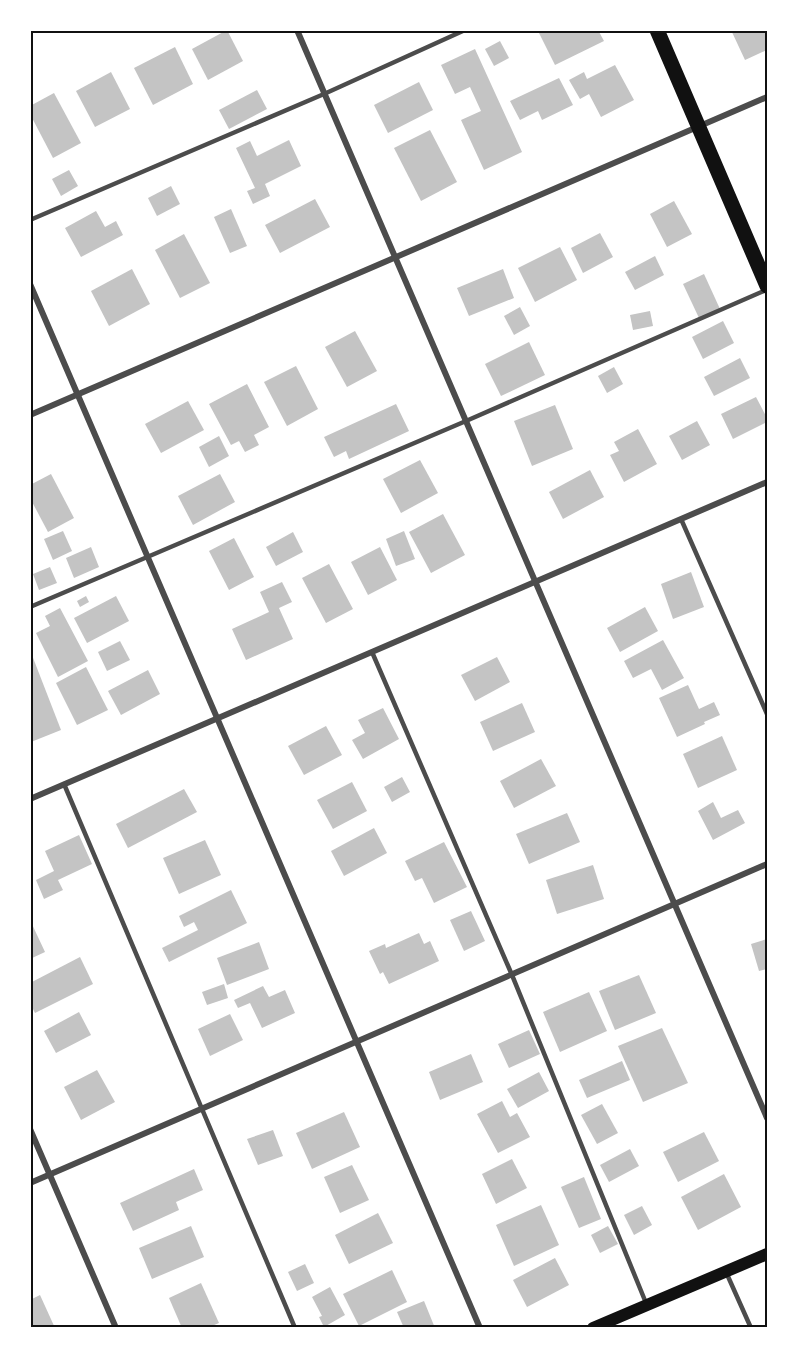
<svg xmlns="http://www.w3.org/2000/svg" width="797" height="1358" font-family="Quicksand,sans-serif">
<rect width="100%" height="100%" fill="#fff"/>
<g fill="#c4c4c4">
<polygon points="227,30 243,61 208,80 192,49"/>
<polygon points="539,30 598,30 604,41 555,65 538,31"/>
<polygon points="731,30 767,30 767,50 745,60"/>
<polygon points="500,41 509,58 494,66 485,49"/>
<polygon points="175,47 193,84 153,105 134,68"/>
<polygon points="475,49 522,152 484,170 461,120 481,111 470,87 455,94 441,65"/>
<polygon points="615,65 634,100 601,117 589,94 580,99 569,80 584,72 587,79"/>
<polygon points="111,72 130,109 95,127 76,91"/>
<polygon points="559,78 573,105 542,120 538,111 520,120 510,101"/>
<polygon points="419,82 433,110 388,133 374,105"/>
<polygon points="257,90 267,109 229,129 219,110"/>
<polygon points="54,93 81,143 53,158 30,114 30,106"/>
<polygon points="430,130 457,182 421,201 394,148"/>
<polygon points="289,140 301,166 265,184 270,196 253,204 247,191 255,188 236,148 250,141 257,156"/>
<polygon points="69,170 78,186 61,196 52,179"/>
<polygon points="171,186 180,204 157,216 148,198"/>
<polygon points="315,199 330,227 280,253 265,225"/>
<polygon points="674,201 692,234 667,247 650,214"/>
<polygon points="231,209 247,246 230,253 214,217"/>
<polygon points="96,211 105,227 116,221 123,235 81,257 65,228"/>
<polygon points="600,233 613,257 583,273 571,248"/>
<polygon points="184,234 210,283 180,298 155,250"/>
<polygon points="560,247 577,280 535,302 518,268"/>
<polygon points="655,256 664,275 635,290 625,272"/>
<polygon points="132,269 150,304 109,326 91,291"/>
<polygon points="503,269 514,298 469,316 457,288"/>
<polygon points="704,274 720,309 699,318 683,284"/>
<polygon points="520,307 530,326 514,335 504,316"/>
<polygon points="650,311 653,326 633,330 630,315"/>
<polygon points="723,321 734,343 703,359 692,337"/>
<polygon points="355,331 377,371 347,387 325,347"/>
<polygon points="529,342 545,375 501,396 485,364"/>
<polygon points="740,358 750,378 714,396 704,377"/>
<polygon points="296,366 318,409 287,426 264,382"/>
<polygon points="614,367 623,384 607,393 598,376"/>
<polygon points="247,384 269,427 254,435 259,445 245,452 239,441 231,445 209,404"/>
<polygon points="756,397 767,418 767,422 733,439 721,414"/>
<polygon points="188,401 204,430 161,453 145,424"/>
<polygon points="396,404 409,431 349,459 346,451 334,457 324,437"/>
<polygon points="555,405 573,449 532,466 514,421"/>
<polygon points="697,421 710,445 682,460 669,436"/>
<polygon points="638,429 657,464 624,482 610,455 619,451 614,442"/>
<polygon points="219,436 229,456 209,467 199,447"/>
<polygon points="420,460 438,493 401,513 383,479"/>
<polygon points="590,470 604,497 563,519 549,492"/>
<polygon points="51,474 74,518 48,532 30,498 30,485"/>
<polygon points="220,474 235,502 193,525 178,496"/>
<polygon points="443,514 465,555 431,573 409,532"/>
<polygon points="63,531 72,551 53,560 44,539"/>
<polygon points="404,531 415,559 396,566 386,539"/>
<polygon points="293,532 303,552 276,566 266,547"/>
<polygon points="234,538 254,577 229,590 209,551"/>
<polygon points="91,547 99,567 74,578 66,558"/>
<polygon points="380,547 397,580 368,595 351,562"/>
<polygon points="329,564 353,609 326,623 302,578"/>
<polygon points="50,567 57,583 39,590 33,574"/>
<polygon points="691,572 704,607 673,619 661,584"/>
<polygon points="282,582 292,602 279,608 293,639 246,660 232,629 269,612 260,592"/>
<polygon points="86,596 89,602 80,607 77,601"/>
<polygon points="116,596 129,621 87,643 74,618"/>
<polygon points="645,607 658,631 620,652 607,628"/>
<polygon points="60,608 88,661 58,677 36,633 50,626 45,616"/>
<polygon points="663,640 684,678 662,690 651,669 633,678 624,661"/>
<polygon points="120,641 130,660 107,671 98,652"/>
<polygon points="30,650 61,730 31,742 30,740"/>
<polygon points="497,657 510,682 475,701 461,675"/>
<polygon points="86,667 108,710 77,725 56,683"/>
<polygon points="148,670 160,694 121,715 108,691"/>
<polygon points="688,685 699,709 714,702 720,715 704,722 705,724 677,737 659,698"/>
<polygon points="522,703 535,732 493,751 480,722"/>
<polygon points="383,708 399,739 363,759 352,740 365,733 358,720"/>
<polygon points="326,726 342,755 304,775 288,746"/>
<polygon points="722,736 737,770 698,788 683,754"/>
<polygon points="541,759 556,786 514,808 500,781"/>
<polygon points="402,777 410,792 392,802 384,787"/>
<polygon points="352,782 367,811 333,829 317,800"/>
<polygon points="184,789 197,812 128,848 116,824"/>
<polygon points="713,802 721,818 738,810 745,823 713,840 698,811"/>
<polygon points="567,813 580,842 529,864 516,834"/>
<polygon points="374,828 387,853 344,876 331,851"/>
<polygon points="79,835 92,864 58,880 63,890 44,899 36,880 54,871 45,851"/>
<polygon points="205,840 221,875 179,894 163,858"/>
<polygon points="444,842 467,887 434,903 422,878 415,881 405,861"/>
<polygon points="593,865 604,899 557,914 546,880"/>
<polygon points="231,890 247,923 169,962 162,948 198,930 194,922 184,927 179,916"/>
<polygon points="471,911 485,941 464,951 450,920"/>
<polygon points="30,920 45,952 30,959"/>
<polygon points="419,933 424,944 430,941 439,961 389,984 383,972 380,974 369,951 385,944 386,948"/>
<polygon points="767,939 767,969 759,971 751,944"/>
<polygon points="259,942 269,969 227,985 217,958"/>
<polygon points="80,957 93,984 35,1013 30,1003 30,983"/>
<polygon points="639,975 656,1013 615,1030 599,991"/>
<polygon points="224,984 228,998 207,1005 202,992"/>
<polygon points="263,986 269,997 285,990 295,1013 262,1028 250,1003 238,1008 234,1000"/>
<polygon points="589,992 607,1031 560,1052 543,1012"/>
<polygon points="79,1012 91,1035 56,1053 44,1031"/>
<polygon points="230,1014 243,1040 210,1056 198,1029"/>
<polygon points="662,1028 688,1083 643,1102 618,1046"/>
<polygon points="529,1030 540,1054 509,1068 498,1044"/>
<polygon points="471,1054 483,1082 440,1100 429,1072"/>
<polygon points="622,1061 630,1080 587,1098 579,1080"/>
<polygon points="97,1070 115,1102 81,1120 64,1087"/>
<polygon points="539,1072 549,1091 518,1108 507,1089"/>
<polygon points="502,1101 510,1117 517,1113 530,1137 498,1153 477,1114"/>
<polygon points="602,1104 618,1133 597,1144 581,1115"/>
<polygon points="344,1112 360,1147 312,1169 296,1133"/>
<polygon points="273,1130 283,1156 258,1165 247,1139"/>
<polygon points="704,1132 719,1161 678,1182 663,1152"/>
<polygon points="630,1149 639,1166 609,1182 600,1165"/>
<polygon points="512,1159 527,1188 496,1204 482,1174"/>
<polygon points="352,1165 369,1200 340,1213 324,1177"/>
<polygon points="194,1169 203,1190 176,1202 179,1210 133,1231 120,1203"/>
<polygon points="724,1174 741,1207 698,1230 681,1197"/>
<polygon points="584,1177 601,1219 579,1228 561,1187"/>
<polygon points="541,1205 559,1245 514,1266 496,1225"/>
<polygon points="642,1206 652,1225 634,1235 624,1215"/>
<polygon points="378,1213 393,1243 349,1264 335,1235"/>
<polygon points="191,1226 204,1257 152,1279 139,1248"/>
<polygon points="608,1226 618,1244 600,1253 591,1235"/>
<polygon points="555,1258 569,1285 527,1307 513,1280"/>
<polygon points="305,1264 314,1283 297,1291 288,1272"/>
<polygon points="392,1270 407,1302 359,1326 343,1294"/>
<polygon points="201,1283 219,1323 207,1328 182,1328 169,1298"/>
<polygon points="330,1287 345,1315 324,1327 319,1317 322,1316 312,1297"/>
<polygon points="40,1295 55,1328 30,1328 30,1300"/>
<polygon points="424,1301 435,1328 404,1328 397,1312"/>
</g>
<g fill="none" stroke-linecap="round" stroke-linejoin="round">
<g stroke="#4c4c4c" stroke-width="4.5">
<polyline points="30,220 324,94 465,30"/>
<polyline points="681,519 767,714"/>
<polyline points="30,607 466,421 766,290"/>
<polyline points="372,652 512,975 646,1303"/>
<polyline points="64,784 295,1328"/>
<polyline points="726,1272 751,1328"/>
</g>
<g stroke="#4c4c4c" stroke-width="6">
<polyline points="297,30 767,1118"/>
<polyline points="30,284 480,1328"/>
<polyline points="30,415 767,97"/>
<polyline points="30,799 767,482"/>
<polyline points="30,1129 116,1328"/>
<polyline points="30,1183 767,864"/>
</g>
<polyline stroke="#111" stroke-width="12" points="593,1328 767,1254"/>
<polyline stroke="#111" stroke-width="15" points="657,30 767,286"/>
</g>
<rect width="797" height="1358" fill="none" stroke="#ffffff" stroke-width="63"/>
<rect x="32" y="32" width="734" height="1294" fill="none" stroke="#111" stroke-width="2"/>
</svg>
